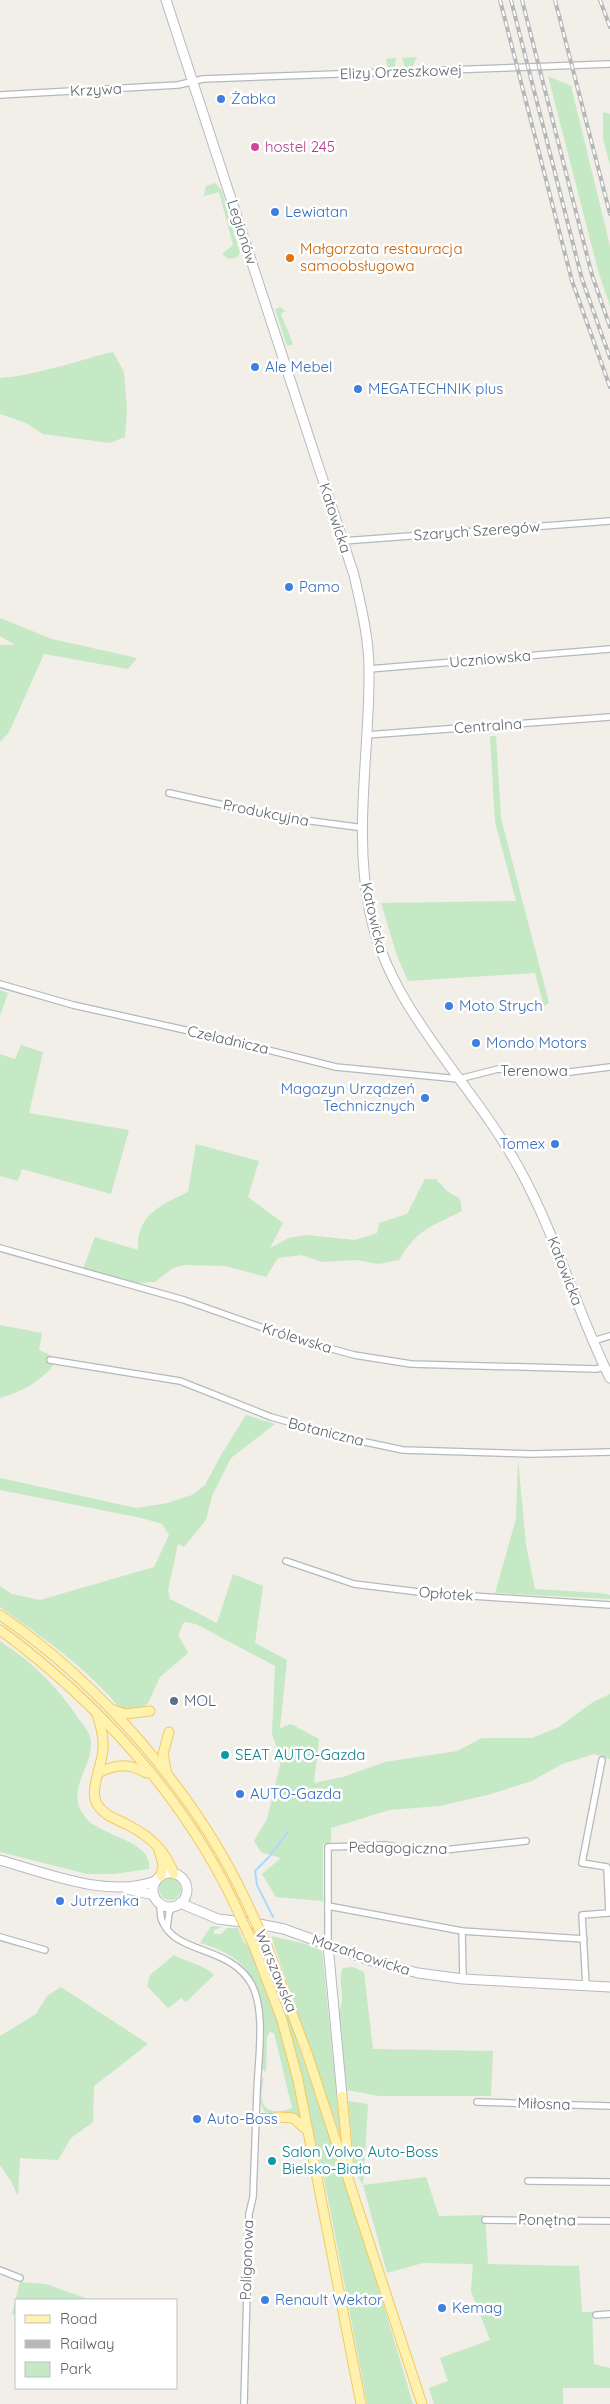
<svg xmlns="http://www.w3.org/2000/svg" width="610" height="2404" font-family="Quicksand,sans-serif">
<rect width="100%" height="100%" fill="#f1efe8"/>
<g fill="#c5e8c5">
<polygon points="417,57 413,66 405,67 402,58"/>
<polygon points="396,58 395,66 388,69 386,59"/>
<polygon points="548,76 571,86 610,246 610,306 599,274"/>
<polygon points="603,112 610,114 610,165 603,138"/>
<path d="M 215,183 L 222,191 L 239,250 L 240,254 C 234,260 228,260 222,254 L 233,245 L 219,192 L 204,196 L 206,186 Z"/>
<polygon points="280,307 285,311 281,314 293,344 287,346 275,309"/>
<path d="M 113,352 L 124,372 L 127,409 L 125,437 L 110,443 L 43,434 L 26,423 L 0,414 L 0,378 C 39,375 75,361 113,352 Z"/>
<polygon points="0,618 52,639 137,658 128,669 44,654 9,732 0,742 0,645 15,645 0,636"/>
<polygon points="490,736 496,736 501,818 549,1003 544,1006 535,973 408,981 397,956 381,903 516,901 495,822"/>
<polygon points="0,990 8,993 0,1016"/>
<polygon points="21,1045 43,1052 29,1113 129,1130 111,1194 22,1169 18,1181 0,1176 0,1054 15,1059"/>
<path d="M 196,1144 L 259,1161 L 248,1197 L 283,1223 L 270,1248 L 289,1238 L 307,1235 L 355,1240 L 377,1233 L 379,1223 L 407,1214 L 425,1179 L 436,1179 L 447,1191 L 460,1199 L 462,1211 C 432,1226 417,1229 399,1260 L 379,1264 L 356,1260 L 323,1262 L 301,1255 L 278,1258 L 266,1277 L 225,1266 L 185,1265 L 173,1268 L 155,1282 L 138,1283 L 83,1269 L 95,1237 L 138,1250 C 136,1215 161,1205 188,1192 Z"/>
<path d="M 0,1325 L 42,1333 L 39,1350 L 50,1355 L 54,1364 C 41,1382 21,1392 0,1398 Z"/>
<path d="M 246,1415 L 275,1424 L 231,1458 L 212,1496 L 206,1520 L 184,1547 L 178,1544 L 168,1590 L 170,1599 L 217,1623 L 233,1574 L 263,1586 L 255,1643 L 287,1660 L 280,1728 L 291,1724 L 319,1739 L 314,1783 L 343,1777 L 385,1762 L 457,1751 L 482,1738 L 532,1738 L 559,1727 L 593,1702 L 610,1694 L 610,1759 L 594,1754 L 562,1764 L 532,1781 L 491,1794 L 440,1806 L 389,1810 L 331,1828 L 331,1843 L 323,1844 L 323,1901 L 276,1897 L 262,1874 L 281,1858 L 261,1852 L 254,1841 L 267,1819 L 281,1761 L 272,1734 L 275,1666 L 196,1624 L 184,1622 L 178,1635 L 188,1653 L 160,1677 L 148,1703 L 139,1710 L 121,1710 C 87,1667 44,1639 0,1607 L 0,1586 L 12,1594 L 40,1600 L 154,1567 L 169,1535 L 162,1524 L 142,1518 L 0,1490 L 0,1478 L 136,1508 L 168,1503 L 192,1495 L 205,1485 L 221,1455 Z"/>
<polygon points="518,1459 526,1545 535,1589 600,1593 610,1595 610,1599 495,1593 516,1519"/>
<path d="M 0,1641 C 33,1663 56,1685 78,1718 C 83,1725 90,1732 91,1741 C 93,1769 64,1789 85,1817 C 98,1836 154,1840 149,1869 L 114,1874 L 87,1874 L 0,1852 Z"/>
<circle cx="170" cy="1889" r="11"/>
<path d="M 211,1926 L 222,1927 L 214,1930 L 214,1934 L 221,1934 L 227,1928 L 238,1928 L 244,1942 L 248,1945 C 272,1999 295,2058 301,2118 C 275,2102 259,2135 260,2081 L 264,2078 C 260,2093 258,2114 281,2111 C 285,2110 288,2110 292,2108 L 274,2033 L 270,2032 L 267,2037 L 266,2072 L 261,2068 C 263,2009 270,1963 200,1943 Z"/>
<polygon points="271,1936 306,1944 322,1951 341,2138"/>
<path d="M 258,1944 L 262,1944 C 318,2096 368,2249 413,2404 L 367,2404 C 351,2320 336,2235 318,2151 C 302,2080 286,2012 258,1944 Z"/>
<path d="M 174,1955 C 187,1962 206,1966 214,1975 L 186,2002 L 181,1998 L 168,2008 L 147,1986 L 150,1975 Z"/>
<path d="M 353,1967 L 364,1972 L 373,2049 L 493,2051 L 491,2096 L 379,2096 L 347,2090 L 339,2011 C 347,1998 336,1981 343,1968 Z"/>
<polygon points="61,1987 148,2044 94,2086 93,2122 71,2138 58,2160 20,2158 18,2196 11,2181 0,2165 0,2036 36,2014 47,1996"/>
<polygon points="348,2101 368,2104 363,2185 426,2177 439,2216 485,2215 488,2264 579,2266 582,2312 592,2312 594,2364 610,2368 610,2388 563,2388 563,2404 434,2404 429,2388 448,2381 440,2358 490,2340 471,2291 473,2264 423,2263 387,2273 363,2185 355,2171"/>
<polygon points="20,2282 46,2284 91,2300 16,2300 16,2315 12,2314"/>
</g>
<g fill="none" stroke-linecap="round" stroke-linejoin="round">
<polyline stroke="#aadaff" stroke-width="2" points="273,1917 257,1885 255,1871 269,1857 287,1833"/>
<defs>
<g id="street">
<polyline points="0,95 178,85 203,79 610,64"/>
<polyline points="343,541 610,521"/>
<polyline points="369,669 610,649"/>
<polyline points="366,735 610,717"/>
<polyline points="169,793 274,816 364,828"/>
<polyline points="0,984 73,1005 212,1036 336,1067 459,1079 498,1069 554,1074 610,1067"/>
<polyline points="0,1248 184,1300 289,1337 354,1355 411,1364 596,1369 604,1367"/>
<polyline points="593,1341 610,1336"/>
<polyline points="50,1360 180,1381 271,1417 346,1438 403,1450 532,1454 610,1452"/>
<polyline points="286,1561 354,1584 427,1593 610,1605"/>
<path d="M 160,1903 C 160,1909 160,1916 162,1921 C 176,1955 231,1945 252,1985 C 266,2012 258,2061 257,2091 C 256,2126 254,2162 253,2197 L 249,2214 L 244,2404"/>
<polyline points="328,1906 328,1847 385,1845 414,1850 444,1850 526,1841"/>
<polyline points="167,1928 169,1913 173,1906"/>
<polyline points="462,1931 463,1979"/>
<polyline points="0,1937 45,1950"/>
<polyline points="328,1945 328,1906 462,1931 584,1939"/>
<polyline points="586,1986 582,1915 609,1913 607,1867 582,1863 602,1760"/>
<polyline points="477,2102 610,2106"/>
<polyline points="256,2117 278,2117"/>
<polyline points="528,2181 610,2182"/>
<polyline points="485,2220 610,2221"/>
<polyline points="0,2270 20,2278"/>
<polyline points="596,2315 610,2314"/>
</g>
<g id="secondary">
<path d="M 166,0 L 354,575 C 361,606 369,638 369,670 C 370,750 353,833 370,913 C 390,1011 474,1084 520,1170 C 557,1237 576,1310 610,1378"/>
<path d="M 0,1860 C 46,1873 109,1899 156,1881"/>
<circle cx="170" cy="1890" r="17"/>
<polyline points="127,1889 154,1895"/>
<polyline points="180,1903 218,1919 259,1924 284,1929 372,1961 418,1973 463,1979 610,1987"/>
<polyline points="328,1945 342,2096"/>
</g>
<g id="primary">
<path d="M 0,1615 C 100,1683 195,1792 246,1901"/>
<path d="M 0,1630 C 96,1701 181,1793 233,1901"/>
<polyline points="111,1709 125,1714 150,1711"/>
<path d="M 97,1715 C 101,1726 104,1737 103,1749 C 102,1766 89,1790 97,1804 C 104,1816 117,1819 128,1825 C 151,1837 165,1850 174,1874"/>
<path d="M 100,1772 C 117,1764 130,1763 146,1773"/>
<polyline points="167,1774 163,1754 169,1732"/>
<polyline points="159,1851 163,1864 161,1876"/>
<polyline points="254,1946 282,2020 298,2080 361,2404"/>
<polyline points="267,1946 307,2053 422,2404"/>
<polyline points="342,2096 349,2169"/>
<polyline points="278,2117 293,2118 308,2131"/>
</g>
</defs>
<use href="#street" stroke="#b5b8bc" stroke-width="8"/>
<use href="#secondary" stroke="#b6babf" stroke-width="11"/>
<use href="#primary" stroke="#f2c960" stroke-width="11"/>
<use href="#street" stroke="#fff" stroke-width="5.5"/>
<use href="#secondary" stroke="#fff" stroke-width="9"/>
<use href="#primary" stroke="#fff2af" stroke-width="9"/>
<defs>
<g id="rail">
<polyline points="500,0 572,281 610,387"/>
<polyline points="511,0 582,279 610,358"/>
<polyline points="522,0 592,275 610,327"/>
<polyline points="555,0 610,214"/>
<polyline points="600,0 610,27"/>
</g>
</defs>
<use href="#rail" stroke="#b6b7b8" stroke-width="4"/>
<use href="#rail" stroke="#fff" stroke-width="2" stroke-dasharray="5.5" stroke-linecap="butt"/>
<defs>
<g id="primary-bridge">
<polyline points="233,1901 254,1946"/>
<polyline points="246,1901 267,1946"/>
</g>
</defs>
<use href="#primary-bridge" stroke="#f2c960" stroke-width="11" stroke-linecap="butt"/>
<use href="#primary-bridge" stroke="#fff2af" stroke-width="9"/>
</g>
<g fill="#3f7fe0" stroke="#fff" stroke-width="2">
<circle cx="221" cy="99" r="5"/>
<circle cx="275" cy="212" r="5"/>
<circle cx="255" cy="367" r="5"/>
<circle cx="358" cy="389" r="5"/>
<circle cx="289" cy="587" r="5"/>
<circle cx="449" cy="1006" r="5"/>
<circle cx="476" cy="1043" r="5"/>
<circle cx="425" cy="1098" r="5"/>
<circle cx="555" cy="1144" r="5"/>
<circle cx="240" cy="1794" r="5"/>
<circle cx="60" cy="1901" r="5"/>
<circle cx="197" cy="2119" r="5"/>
<circle cx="265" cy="2300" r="5"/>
<circle cx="442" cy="2308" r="5"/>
</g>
<circle fill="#d1479c" stroke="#fff" stroke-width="2" cx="255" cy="147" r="5"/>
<circle fill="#e8710a" stroke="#fff" stroke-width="2" cx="290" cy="258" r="5"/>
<circle fill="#5c6f8a" stroke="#fff" stroke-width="2" cx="174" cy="1701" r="5"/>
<g fill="#0f9aa8" stroke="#fff" stroke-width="2">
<circle cx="225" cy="1755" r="5"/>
<circle cx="272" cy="2161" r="5"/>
</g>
<g text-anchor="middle" stroke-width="5" stroke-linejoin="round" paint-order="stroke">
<g font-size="15" fill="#5f6368" stroke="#fff">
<text transform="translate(401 72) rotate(-2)" y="5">Elizy Orzeszkowej</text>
<text transform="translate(96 90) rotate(-3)" y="5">Krzywa</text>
<text transform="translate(242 232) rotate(72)" y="5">Legionów</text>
<text transform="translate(335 518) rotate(72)" y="5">Katowicka</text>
<text transform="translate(477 531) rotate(-4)" y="5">Szarych Szeregów</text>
<text transform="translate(490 659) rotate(-5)" y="5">Uczniowska</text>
<text transform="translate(488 726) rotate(-4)" y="5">Centralna</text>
<text transform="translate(266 813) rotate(11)" y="5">Produkcyjna</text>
<text transform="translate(374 918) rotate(77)" y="5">Katowicka</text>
<text transform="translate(228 1040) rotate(13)" y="5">Czeladnicza</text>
<text x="534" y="1076">Terenowa</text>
<text transform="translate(565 1271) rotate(69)" y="5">Katowicka</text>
<text transform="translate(297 1338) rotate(17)" y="5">Królewska</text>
<text transform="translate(326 1432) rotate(14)" y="5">Botaniczna</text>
<text transform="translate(446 1594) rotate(4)" y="5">Opłotek</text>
<text transform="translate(398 1848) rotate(1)" y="5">Pedagogiczna</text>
<text transform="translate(361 1955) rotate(18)" y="5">Mazańcowicka</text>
<text transform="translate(276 1971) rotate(68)" y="5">Warszawska</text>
<text transform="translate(544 2104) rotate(2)" y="5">Miłosna</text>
<text transform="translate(547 2220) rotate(1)" y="5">Ponętna</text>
<text transform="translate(247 2260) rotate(-88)" y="5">Poligonowa</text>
</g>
<g font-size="15" fill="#366cbe" stroke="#fff" text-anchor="start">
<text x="231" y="104">Żabka</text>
<text x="285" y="217">Lewiatan</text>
<text x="265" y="372">Ale Mebel</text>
<text x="368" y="394">MEGATECHNIK plus</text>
<text x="299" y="592">Pamo</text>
<text x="459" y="1011">Moto Strych</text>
<text x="486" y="1048">Mondo Motors</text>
<text x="415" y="1094" text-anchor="end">Magazyn Urządzeń<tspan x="415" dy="17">Technicznych</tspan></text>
<text x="545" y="1149" text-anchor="end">Tomex</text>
<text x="250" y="1799">AUTO-Gazda</text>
<text x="70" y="1906">Jutrzenka</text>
<text x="207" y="2124">Auto-Boss</text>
<text x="275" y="2305">Renault Wektor</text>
<text x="452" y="2313">Kemag</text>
</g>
<g font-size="15" fill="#b23c85" stroke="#fff" text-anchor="start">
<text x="265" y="152">hostel 245</text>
</g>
<g font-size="15" fill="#c56008" stroke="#fff" text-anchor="start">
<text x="300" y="254">Małgorzata restauracja<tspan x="300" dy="17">samoobsługowa</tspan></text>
</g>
<g font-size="15" fill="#4e5e75" stroke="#fff" text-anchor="start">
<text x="184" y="1706">MOL</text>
</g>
<g font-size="15" fill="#0d838f" stroke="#fff" text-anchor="start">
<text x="235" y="1760">SEAT AUTO-Gazda</text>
<text x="282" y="2157">Salon Volvo Auto-Boss<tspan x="282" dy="17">Bielsko-Biała</tspan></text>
</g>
</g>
<rect x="15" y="2299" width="162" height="90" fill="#ffffff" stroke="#bfc1c3"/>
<rect x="25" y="2315" width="25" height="8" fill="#fff2af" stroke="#bfc1c3"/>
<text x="60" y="2324" font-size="15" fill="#5f6368">Road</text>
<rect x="25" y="2340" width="25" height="8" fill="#b6b7b8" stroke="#bfc1c3"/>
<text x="60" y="2349" font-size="15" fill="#5f6368">Railway</text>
<rect x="25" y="2362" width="25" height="15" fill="#c5e8c5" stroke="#bfc1c3"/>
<text x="60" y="2374" font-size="15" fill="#5f6368">Park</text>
</svg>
